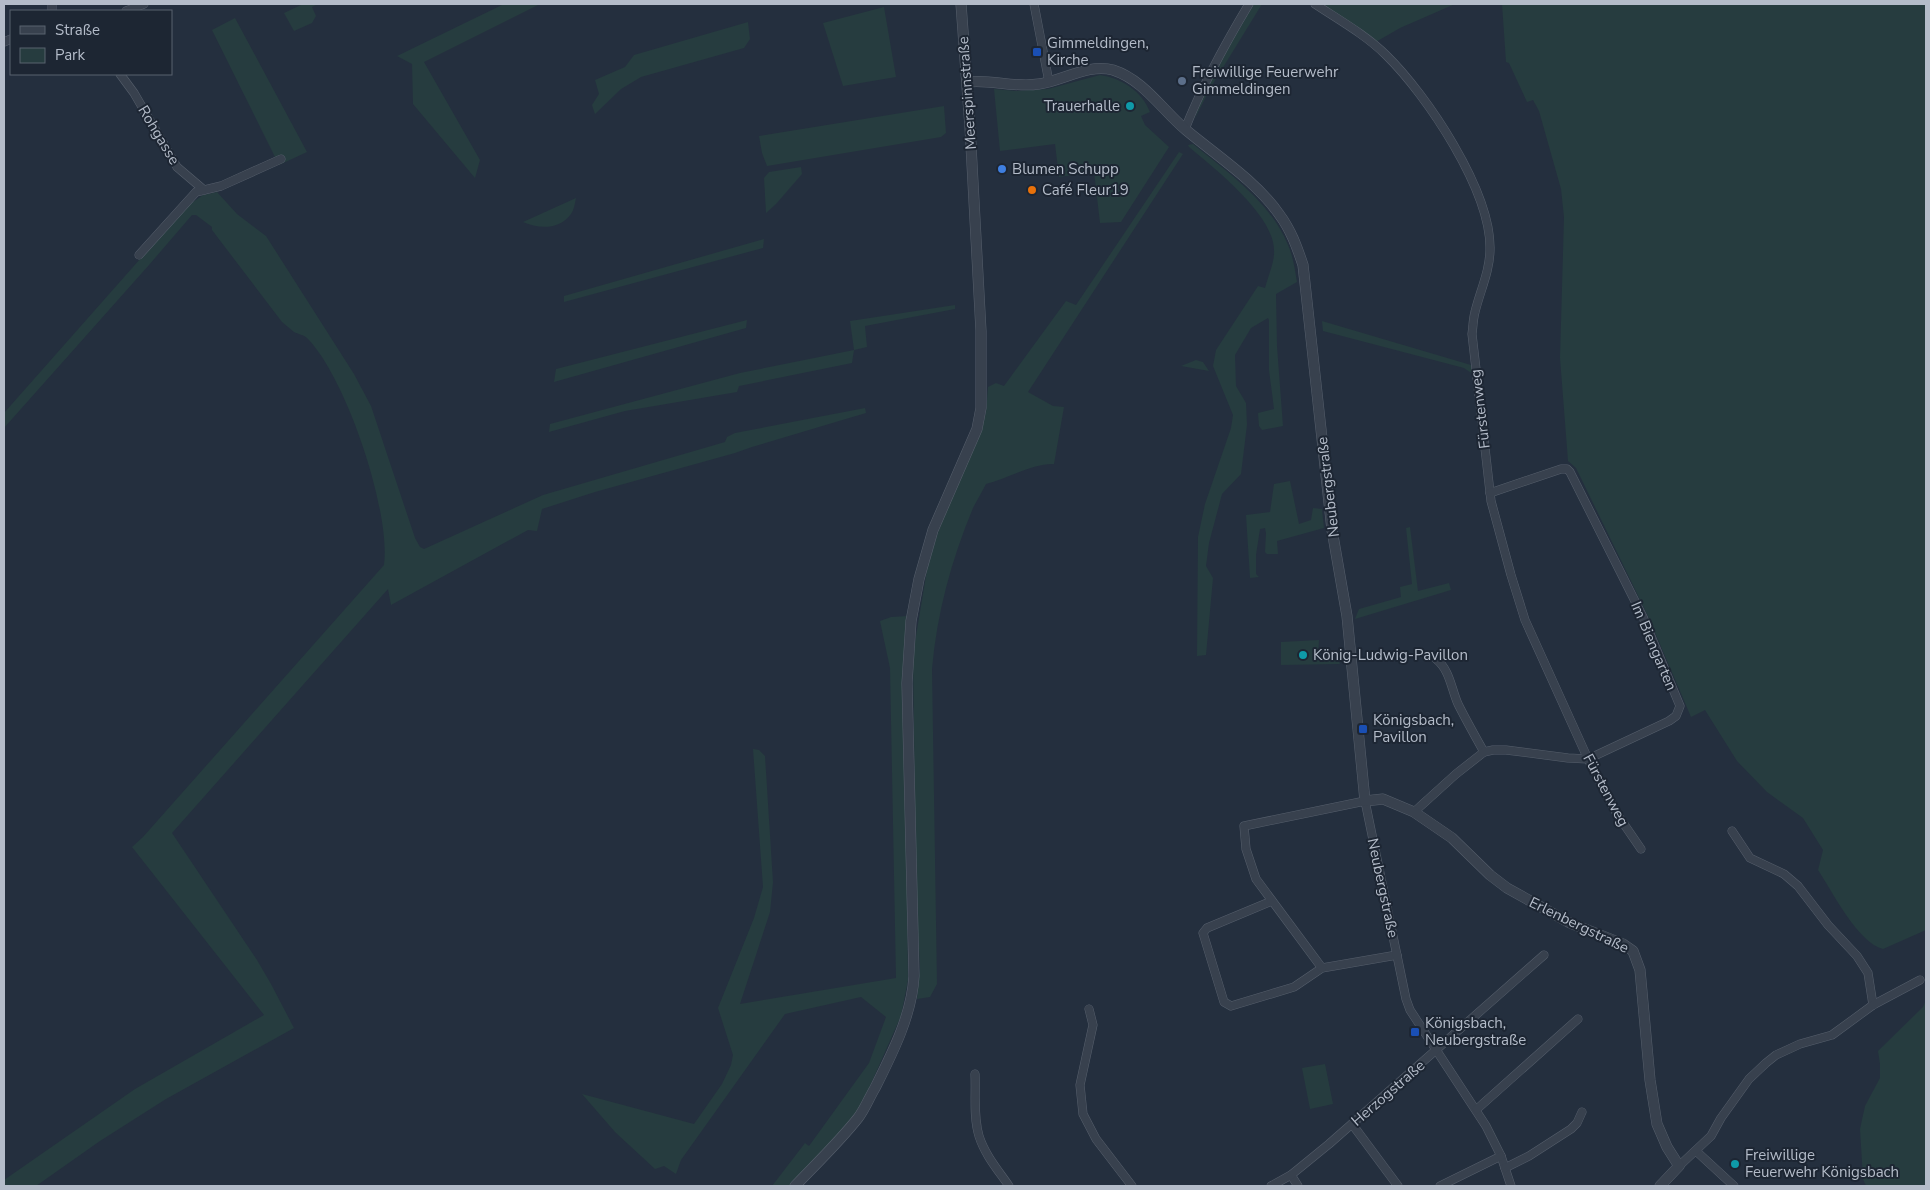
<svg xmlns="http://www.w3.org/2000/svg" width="1930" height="1190" font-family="'Nunito Sans',sans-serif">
<rect width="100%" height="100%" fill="#242f3e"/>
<g fill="#263c3f">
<polygon points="303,4 318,4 312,7 316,16 312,23 294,31 284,13"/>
<polygon points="504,4 540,4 424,62 480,160 475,178 413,104 412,64 397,56"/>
<polygon points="1254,4 1262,4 1211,87 1194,120 1210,79"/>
<polygon points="1322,4 1455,4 1400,28 1374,43 1342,17"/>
<path d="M 1502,4 L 1926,4 L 1926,930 L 1883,949 C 1858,943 1832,891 1818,870 L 1823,850 L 1803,818 L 1767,792 L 1737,761 L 1705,710 L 1691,717 L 1648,616 L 1576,468 L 1568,461 L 1560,358 L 1564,217 L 1561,189 L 1539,111 L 1533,100 L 1527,102 L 1509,63 L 1506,62 Z"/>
<polygon points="884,7 896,77 843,86 823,23"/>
<polygon points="235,18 307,152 279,165 212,30"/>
<polygon points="748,22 750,39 744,48 641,77 621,89 595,114 592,105 599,94 595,80 625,67 634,55"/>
<path d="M 1100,75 C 1121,78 1142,91 1150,112 L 1141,116 L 1145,125 L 1169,147 L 1121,222 L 1100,223 L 1094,172 L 1059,177 L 1055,144 L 1000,151 L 994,89 L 1016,91 L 1048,89 Z"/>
<polygon points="944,106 946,133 941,137 767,166 762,153 759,136"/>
<path d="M 1193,144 C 1227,172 1271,202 1288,245 C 1293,256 1295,270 1297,282 L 1276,294 L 1277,346 L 1283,426 L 1262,430 L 1259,426 L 1258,413 L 1274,409 L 1269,370 L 1269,320 L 1268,318 L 1251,328 L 1235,355 L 1236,386 L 1246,403 L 1247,425 L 1241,474 L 1222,494 L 1209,543 L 1206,566 L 1213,578 L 1206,655 L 1197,656 L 1198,537 L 1205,504 L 1231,428 L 1233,415 L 1213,366 L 1216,350 L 1258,286 L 1265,288 C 1268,276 1275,261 1274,250 C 1274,215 1214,168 1189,147 L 1188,145 Z"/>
<path d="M 1179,152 L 1183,154 L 1028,392 L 1053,406 L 1064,407 L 1054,464 C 1033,463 1007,479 986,484 C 982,492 977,500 973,508 C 951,561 937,613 932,669 L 937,984 L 930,997 L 917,999 L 920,968 L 916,893 L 913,654 L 929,558 L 943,519 L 978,439 L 986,412 L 988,387 L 996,383 L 1004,386 L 1066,301 L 1076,305 Z"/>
<polygon points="801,167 802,174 776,204 766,213 764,178 769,172"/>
<path d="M 217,192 L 237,214 L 266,236 L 354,374 L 371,406 L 415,538 L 420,547 L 424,549 L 543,495 L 725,442 L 727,437 L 735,433 L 865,408 L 866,413 L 752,447 L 735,453 L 595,492 L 542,509 L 537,531 L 528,530 L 391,605 L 388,589 L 172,833 L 257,960 L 271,984 L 294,1028 L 166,1099 L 100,1141 L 36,1186 L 4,1186 L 4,1180 L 135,1089 L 264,1015 L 132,847 L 143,837 L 384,565 C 391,511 346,377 307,338 C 304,335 298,334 294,332 C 290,329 286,325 282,322 L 212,230 L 212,227 L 196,215 L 192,215 L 149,265 L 4,428 L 4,413 L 186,207 L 203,195 Z"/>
<path d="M 576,198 C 575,203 574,210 571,214 C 559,230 539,229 523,222 Z"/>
<polygon points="764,239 763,248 564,302 564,296"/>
<polygon points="955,305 955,309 865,326 867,347 854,350 852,363 739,386 737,392 625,411 549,432 550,424 740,373 854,350 850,321"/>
<polygon points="747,320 746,328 554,382 556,369"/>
<polygon points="1322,321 1471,365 1473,374 1464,368 1323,331"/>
<polygon points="1196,360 1203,362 1209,371 1181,366"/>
<polygon points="1290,481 1299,524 1311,520 1313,508 1322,509 1324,528 1277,541 1278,554 1267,554 1265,552 1266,533 1265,528 1260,529 1256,555 1256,574 1259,577 1250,578 1246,515 1270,512 1274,484"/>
<polygon points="1410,527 1418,591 1449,583 1451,590 1355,619 1359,609 1401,597 1400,587 1412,584 1406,528"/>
<polygon points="908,616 906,812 908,980 901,1016 858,1113 789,1186 772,1186 805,1143 809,1146 869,1063 886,1017 861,997 785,1014 681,1160 676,1174 664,1166 655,1169 615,1132 582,1094 694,1124 722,1084 731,1065 733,1055 718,1008 754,918 763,887 753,749 759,750 765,756 773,882 770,912 740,1004 896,978 890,668 880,621 891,617"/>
<polygon points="1319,640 1318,657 1337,656 1340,664 1281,665 1281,642"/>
<polygon points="1926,1000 1926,1186 1866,1186 1863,1179 1860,1129 1865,1106 1880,1078 1880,1064 1878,1051 1923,1007"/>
<polygon points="1325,1064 1333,1104 1310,1109 1302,1068"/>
</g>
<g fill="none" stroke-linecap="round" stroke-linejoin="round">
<defs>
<g id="minor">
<polyline points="52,4 52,11"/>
<polyline points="1034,4 1049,82"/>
<path d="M 1315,4 C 1339,20 1366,35 1386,55 C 1427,95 1491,191 1490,249 C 1490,271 1480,291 1475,312 C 1473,319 1473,327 1472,334 L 1491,501 L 1511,575 L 1525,620 L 1588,759 L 1617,814 L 1641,849"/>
<polyline points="126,11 144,4"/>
<polyline points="4,42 11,39"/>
<polyline points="120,74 134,93 177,167 204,190"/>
<path d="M 1185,129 C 1202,86 1225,44 1249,4"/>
<polyline points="139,255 196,192 221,186 281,159"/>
<path d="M 1436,659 C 1450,670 1451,688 1458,704 C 1466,720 1475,736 1484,752"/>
<polyline points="1414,812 1456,774 1484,752 1493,750 1506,750 1568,758 1588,759 1669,721 1676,716 1680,706 1643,617 1570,472 1567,469 1561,469 1490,493"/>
<polyline points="1732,831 1750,858 1784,874 1798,886 1828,925 1857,956 1868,973 1873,1005"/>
<polyline points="1272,901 1207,928 1203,933 1224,1002 1231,1006 1294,987 1322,968 1397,955"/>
<polyline points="1322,968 1256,879 1246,849 1244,826 1365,801 1406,999 1410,1010 1486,1126 1501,1156 1511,1186"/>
<polyline points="1089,1009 1093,1025 1080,1085 1083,1114 1096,1139 1132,1186"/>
<path d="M 975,1074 C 976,1094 973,1116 979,1136 C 985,1155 998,1170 1009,1186"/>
<polyline points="1477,1109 1578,1019"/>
<polyline points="1352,1124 1398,1186"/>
<polyline points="1696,1151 1734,1186"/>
<polyline points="1679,1166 1711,1136 1721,1118 1749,1079 1766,1063 1776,1055 1800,1044 1832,1035 1873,1005 1920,980"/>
<polyline points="1505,1168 1529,1156 1571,1129 1577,1123 1582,1112"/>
<polyline points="1291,1175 1298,1186"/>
<polyline points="1271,1186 1291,1175 1329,1144 1544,955"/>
<polyline points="1440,1186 1501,1156"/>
</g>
<g id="tertiary">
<path d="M 967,82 C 991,79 1014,88 1039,84 C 1062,81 1089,63 1113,70 C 1144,80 1162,110 1186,130 C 1216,155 1257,182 1279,214 C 1291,230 1297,247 1303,265 L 1332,530 L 1347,616 L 1365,801 L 1383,799 L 1414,812 L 1452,838 L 1490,875 L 1507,888 L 1570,923 L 1623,944 L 1633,951 L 1640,970 L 1650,1080 L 1657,1124 L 1667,1147 L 1679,1166 L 1660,1186"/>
<path d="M 795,1186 C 816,1164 839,1142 858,1118 C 865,1109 869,1098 875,1088 C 892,1054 912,1015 914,976 L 907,683 L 911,621 L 919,579 L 933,530 L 977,429 L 981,408 L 981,331 L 970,127 L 961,4"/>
</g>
</defs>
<use href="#minor" stroke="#565f6c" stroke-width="9"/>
<use href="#tertiary" stroke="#565f6c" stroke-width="11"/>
<use href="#minor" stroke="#38414e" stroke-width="8"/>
<use href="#tertiary" stroke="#38414e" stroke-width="10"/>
</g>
<g fill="#1a4fb4" stroke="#1d2633" stroke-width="2">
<rect x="1032" y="47" width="10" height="10" rx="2.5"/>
<rect x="1358" y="724" width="10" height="10" rx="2.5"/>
<rect x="1410" y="1027" width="10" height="10" rx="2.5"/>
</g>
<circle fill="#5c6f8a" stroke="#1d2633" stroke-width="2" cx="1182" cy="81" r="5"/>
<g fill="#0f9aa8" stroke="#1d2633" stroke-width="2">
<circle cx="1130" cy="106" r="5"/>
<circle cx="1303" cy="655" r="5"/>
<circle cx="1735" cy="1164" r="5"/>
</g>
<circle fill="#3f7fe0" stroke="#1d2633" stroke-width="2" cx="1002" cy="169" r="5"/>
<circle fill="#e8710a" stroke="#1d2633" stroke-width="2" cx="1032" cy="190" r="5"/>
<g text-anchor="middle" stroke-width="4" stroke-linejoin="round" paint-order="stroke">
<g font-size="15" fill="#b4bcc9" stroke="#1d2633" text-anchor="start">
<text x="1047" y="48">Gimmeldingen,<tspan x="1047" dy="17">Kirche</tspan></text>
<text x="1192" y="77">Freiwillige Feuerwehr<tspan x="1192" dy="17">Gimmeldingen</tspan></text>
<text x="1120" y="111" text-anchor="end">Trauerhalle</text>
<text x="1012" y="174">Blumen Schupp</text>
<text x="1042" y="195">Café Fleur19</text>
<text x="1313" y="660">König-Ludwig-Pavillon</text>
<text x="1373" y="725">Königsbach,<tspan x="1373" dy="17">Pavillon</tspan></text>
<text x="1425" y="1028">Königsbach,<tspan x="1425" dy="17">Neubergstraße</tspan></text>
<text x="1745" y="1160">Freiwillige<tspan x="1745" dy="17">Feuerwehr Königsbach</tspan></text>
</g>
<g font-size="15" fill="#b4bcc9" stroke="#1d2633">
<text transform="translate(967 93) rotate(-94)" y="5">Meerspinnstraße</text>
<text transform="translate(159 135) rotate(59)" y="5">Rohgasse</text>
<text transform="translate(1480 409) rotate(-97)" y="5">Fürstenweg</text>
<text transform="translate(1328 487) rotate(-97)" y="5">Neubergstraße</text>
<text transform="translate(1654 646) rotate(67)" y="5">Im Biengarten</text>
<text transform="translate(1606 790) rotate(62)" y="5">Fürstenweg</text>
<text transform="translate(1383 888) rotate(78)" y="5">Neubergstraße</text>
<text transform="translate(1579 925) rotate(26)" y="5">Erlenbergstraße</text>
<text transform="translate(1388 1093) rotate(-41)" y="5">Herzogstraße</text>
</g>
</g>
<rect width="1930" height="1190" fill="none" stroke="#b4bcc9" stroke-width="10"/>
<rect x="10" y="10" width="162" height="65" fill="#1d2633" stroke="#59626f"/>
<rect x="20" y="26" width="25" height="8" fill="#38414e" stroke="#59626f"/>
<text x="55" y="35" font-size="15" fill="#b4bcc9">Straße</text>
<rect x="20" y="48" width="25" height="15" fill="#263c3f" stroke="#59626f"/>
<text x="55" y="60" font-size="15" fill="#b4bcc9">Park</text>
</svg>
